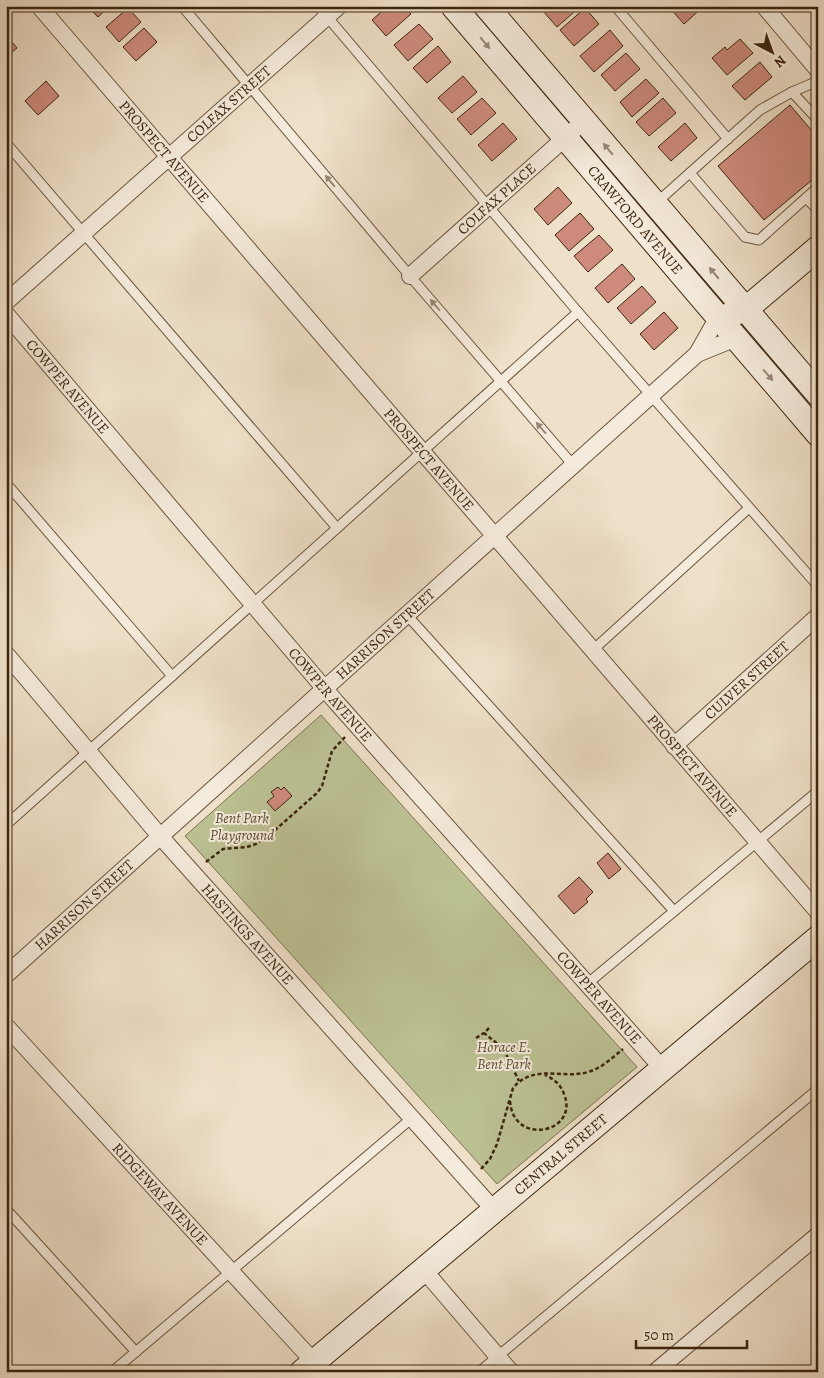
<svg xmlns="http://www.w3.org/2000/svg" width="824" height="1378" font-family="Alegreya,serif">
<rect width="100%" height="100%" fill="#efe0c9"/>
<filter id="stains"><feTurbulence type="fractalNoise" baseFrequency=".004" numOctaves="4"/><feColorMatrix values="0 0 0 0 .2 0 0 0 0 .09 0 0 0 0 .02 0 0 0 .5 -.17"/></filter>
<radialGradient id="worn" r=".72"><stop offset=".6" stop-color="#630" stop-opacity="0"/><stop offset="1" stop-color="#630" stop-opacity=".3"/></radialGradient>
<polygon fill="#bcc194" stroke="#7c7350" points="321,715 637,1067 497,1184 185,836"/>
<g fill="#ce8b7d" stroke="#3c250d">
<polygon points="87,6 110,6 98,17"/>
<polygon points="388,6 404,6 411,14 386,36 372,20"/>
<polygon points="549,6 581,6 557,27 543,11"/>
<polygon points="672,6 704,6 684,24 670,8"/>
<polygon points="128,8 141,22 119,42 106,27"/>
<polygon points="585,8 599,24 574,46 560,30"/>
<polygon points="419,24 433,39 408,61 394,45"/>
<polygon points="144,28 157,42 136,61 123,47"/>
<polygon points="610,30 623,46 594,72 580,56"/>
<polygon points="740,39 753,53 727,75 712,58 725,47 727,50"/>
<polygon points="6,42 9,45 12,42 17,48 6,57"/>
<polygon points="438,46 451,62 427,83 413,68"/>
<polygon points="626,53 640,69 615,91 601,75"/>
<polygon points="760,62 772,77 745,100 732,86"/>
<polygon points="463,76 477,92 452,113 438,98"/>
<polygon points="646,79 659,93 632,117 620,102"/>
<polygon points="46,81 59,96 38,115 25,101"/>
<polygon points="482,98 496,113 471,135 457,119"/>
<polygon points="663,98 676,113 649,136 636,122"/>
<polygon points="790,105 818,138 818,175 764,220 718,166"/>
<polygon points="503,123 517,139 492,161 478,145"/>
<polygon points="685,123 697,138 671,161 658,147"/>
<polygon points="558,187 572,203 548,225 534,209"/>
<polygon points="580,213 594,229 569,251 555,235"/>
<polygon points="599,235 613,250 588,272 574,256"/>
<polygon points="622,264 635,279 608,303 595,288"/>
<polygon points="642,286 656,302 631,324 617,308"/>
<polygon points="664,312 678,328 654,350 640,334"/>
<polygon points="278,787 281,790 284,787 292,796 275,811 267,802 274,796 271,792"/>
<polygon points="608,853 621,869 609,879 597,863"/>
<polygon points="579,877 593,892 586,899 588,902 574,914 558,896"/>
</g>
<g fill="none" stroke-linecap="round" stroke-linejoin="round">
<defs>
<g id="service">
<polyline points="182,6 410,276 573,465"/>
<polyline points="318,6 578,312 818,586"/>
<polyline points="615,6 728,139"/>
<polyline points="792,92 818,120"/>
<polyline points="6,143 337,528"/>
<polyline points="690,173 745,237 759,240 818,187"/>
<polyline points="806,198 818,210"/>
<polyline points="655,204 760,110 792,92 818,81"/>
<polyline points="6,483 172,676"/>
<polyline points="406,614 674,911"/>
<polyline points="593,650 749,508"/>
<polyline points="6,825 578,312"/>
<polyline points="587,984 818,791"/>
<polyline points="6,1209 136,1352"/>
<polyline points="112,1372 412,1118"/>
<polyline points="479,1372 818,1089"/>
</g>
<g id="minor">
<path id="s1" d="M 39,6 L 818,912"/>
<polyline points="764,6 818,70"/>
<path id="s2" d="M 410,276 L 584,121"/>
<path id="s3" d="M 6,302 L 339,6"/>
<path id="s4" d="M 6,314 L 336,702 L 662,1068"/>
<polyline points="697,354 736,338"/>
<path id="s5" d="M 6,654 L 159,835 L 494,1210"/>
<path id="s6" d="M 674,746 L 818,616"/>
<path id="s7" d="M 6,975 L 697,354 L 718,317"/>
<path id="s8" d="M 6,1026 L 314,1362"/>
<polyline points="423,1269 511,1372"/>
<polyline points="655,1372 818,1235"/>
</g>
<g id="secondary">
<path id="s9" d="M 453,6 L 818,434"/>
<polyline points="486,6 818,394"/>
<polyline points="731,314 745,310 818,248"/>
<path id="s10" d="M 302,1372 L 818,938"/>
</g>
</defs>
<use href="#service" stroke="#69543c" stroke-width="11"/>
<use href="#minor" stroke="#69543c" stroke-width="18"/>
<use href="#secondary" stroke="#3c250d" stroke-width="26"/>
<g stroke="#3c250d" stroke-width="2.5" stroke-dasharray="4 2.5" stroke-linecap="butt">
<polyline points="206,862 223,849 247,847 256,844 274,831 317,793 322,786 332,751 345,737"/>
<polyline points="489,1028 484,1033 503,1048 519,1081"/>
<polyline points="476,1038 484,1033"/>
<path d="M 510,1101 C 513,1147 580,1133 564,1094 C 561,1085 554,1079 545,1075"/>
<path d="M 481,1169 L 490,1159 L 497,1144 L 513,1088 C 535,1062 564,1081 591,1071 C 603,1067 613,1057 623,1049"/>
</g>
<use href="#service" stroke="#f5ebdc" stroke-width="9"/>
<use href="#minor" stroke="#f5ebdc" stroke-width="16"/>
<use href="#secondary" stroke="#f5ebdc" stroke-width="24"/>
</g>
<defs><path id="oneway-solid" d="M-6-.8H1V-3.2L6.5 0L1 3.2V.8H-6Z" transform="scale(1.25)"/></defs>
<g fill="#988874">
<use href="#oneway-solid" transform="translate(485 43) rotate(50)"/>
<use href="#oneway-solid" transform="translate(608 149) rotate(-130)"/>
<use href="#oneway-solid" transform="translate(330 181) rotate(-130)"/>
<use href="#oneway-solid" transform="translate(714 273) rotate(-130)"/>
<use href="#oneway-solid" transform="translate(435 305) rotate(-131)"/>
<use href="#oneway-solid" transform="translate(768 375) rotate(49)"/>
<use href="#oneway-solid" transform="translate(541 428) rotate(-131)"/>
</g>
<g text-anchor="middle" stroke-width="4" stroke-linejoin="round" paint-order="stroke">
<g font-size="15" fill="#3c250d" stroke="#f5ebdc">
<text dy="5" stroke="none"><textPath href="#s3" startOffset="298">COLFAX STREET</textPath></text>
<text dy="5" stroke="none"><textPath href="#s1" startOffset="192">PROSPECT AVENUE</textPath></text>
<text dy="5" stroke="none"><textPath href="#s2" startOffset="116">COLFAX PLACE</textPath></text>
<text dy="5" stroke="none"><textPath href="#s9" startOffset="281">CRAWFORD AVENUE</textPath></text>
<text dy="5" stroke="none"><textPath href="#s4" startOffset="95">COWPER AVENUE</textPath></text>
<text dy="5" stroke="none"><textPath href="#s1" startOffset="598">PROSPECT AVENUE</textPath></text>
<text dy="5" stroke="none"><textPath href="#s7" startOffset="510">HARRISON STREET</textPath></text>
<text dy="5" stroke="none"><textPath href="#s6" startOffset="98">CULVER STREET</textPath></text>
<text dy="5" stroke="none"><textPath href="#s4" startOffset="500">COWPER AVENUE</textPath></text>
<text dy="5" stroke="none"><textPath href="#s1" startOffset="1002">PROSPECT AVENUE</textPath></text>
<text dy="5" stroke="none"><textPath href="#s7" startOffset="105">HARRISON STREET</textPath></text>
<text dy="5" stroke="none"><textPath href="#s5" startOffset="370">HASTINGS AVENUE</textPath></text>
<text dy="5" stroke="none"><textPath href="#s4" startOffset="905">COWPER AVENUE</textPath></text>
<text dy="5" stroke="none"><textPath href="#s10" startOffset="338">CENTRAL STREET</textPath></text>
<text dy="5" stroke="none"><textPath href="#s8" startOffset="228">RIDGEWAY AVENUE</textPath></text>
</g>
<g font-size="15" font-style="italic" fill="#5c4c2f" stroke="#f5ebdc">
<text x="242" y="823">Bent Park<tspan x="242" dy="17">Playground</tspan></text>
<text x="504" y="1052">Horace E.<tspan x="504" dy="17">Bent Park</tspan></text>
</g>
</g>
<rect width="824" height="1378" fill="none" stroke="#efe0c9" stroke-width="25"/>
<rect x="8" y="8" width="809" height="1363" fill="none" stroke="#3c250d" stroke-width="2.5"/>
<rect x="12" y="12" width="799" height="1353" fill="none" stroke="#3c250d"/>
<g transform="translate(772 52) rotate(139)" stroke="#f5ebdc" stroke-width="4" paint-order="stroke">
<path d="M0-4L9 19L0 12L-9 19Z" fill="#3c250d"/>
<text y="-8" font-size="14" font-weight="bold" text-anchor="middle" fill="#3c250d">N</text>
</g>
<path d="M636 1340v8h111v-8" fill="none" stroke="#3c250d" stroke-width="2.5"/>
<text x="644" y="1340" font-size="15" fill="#3c250d" stroke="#f5ebdc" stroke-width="4" paint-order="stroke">50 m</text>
<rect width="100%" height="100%" filter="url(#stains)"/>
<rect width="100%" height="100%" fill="url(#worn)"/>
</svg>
